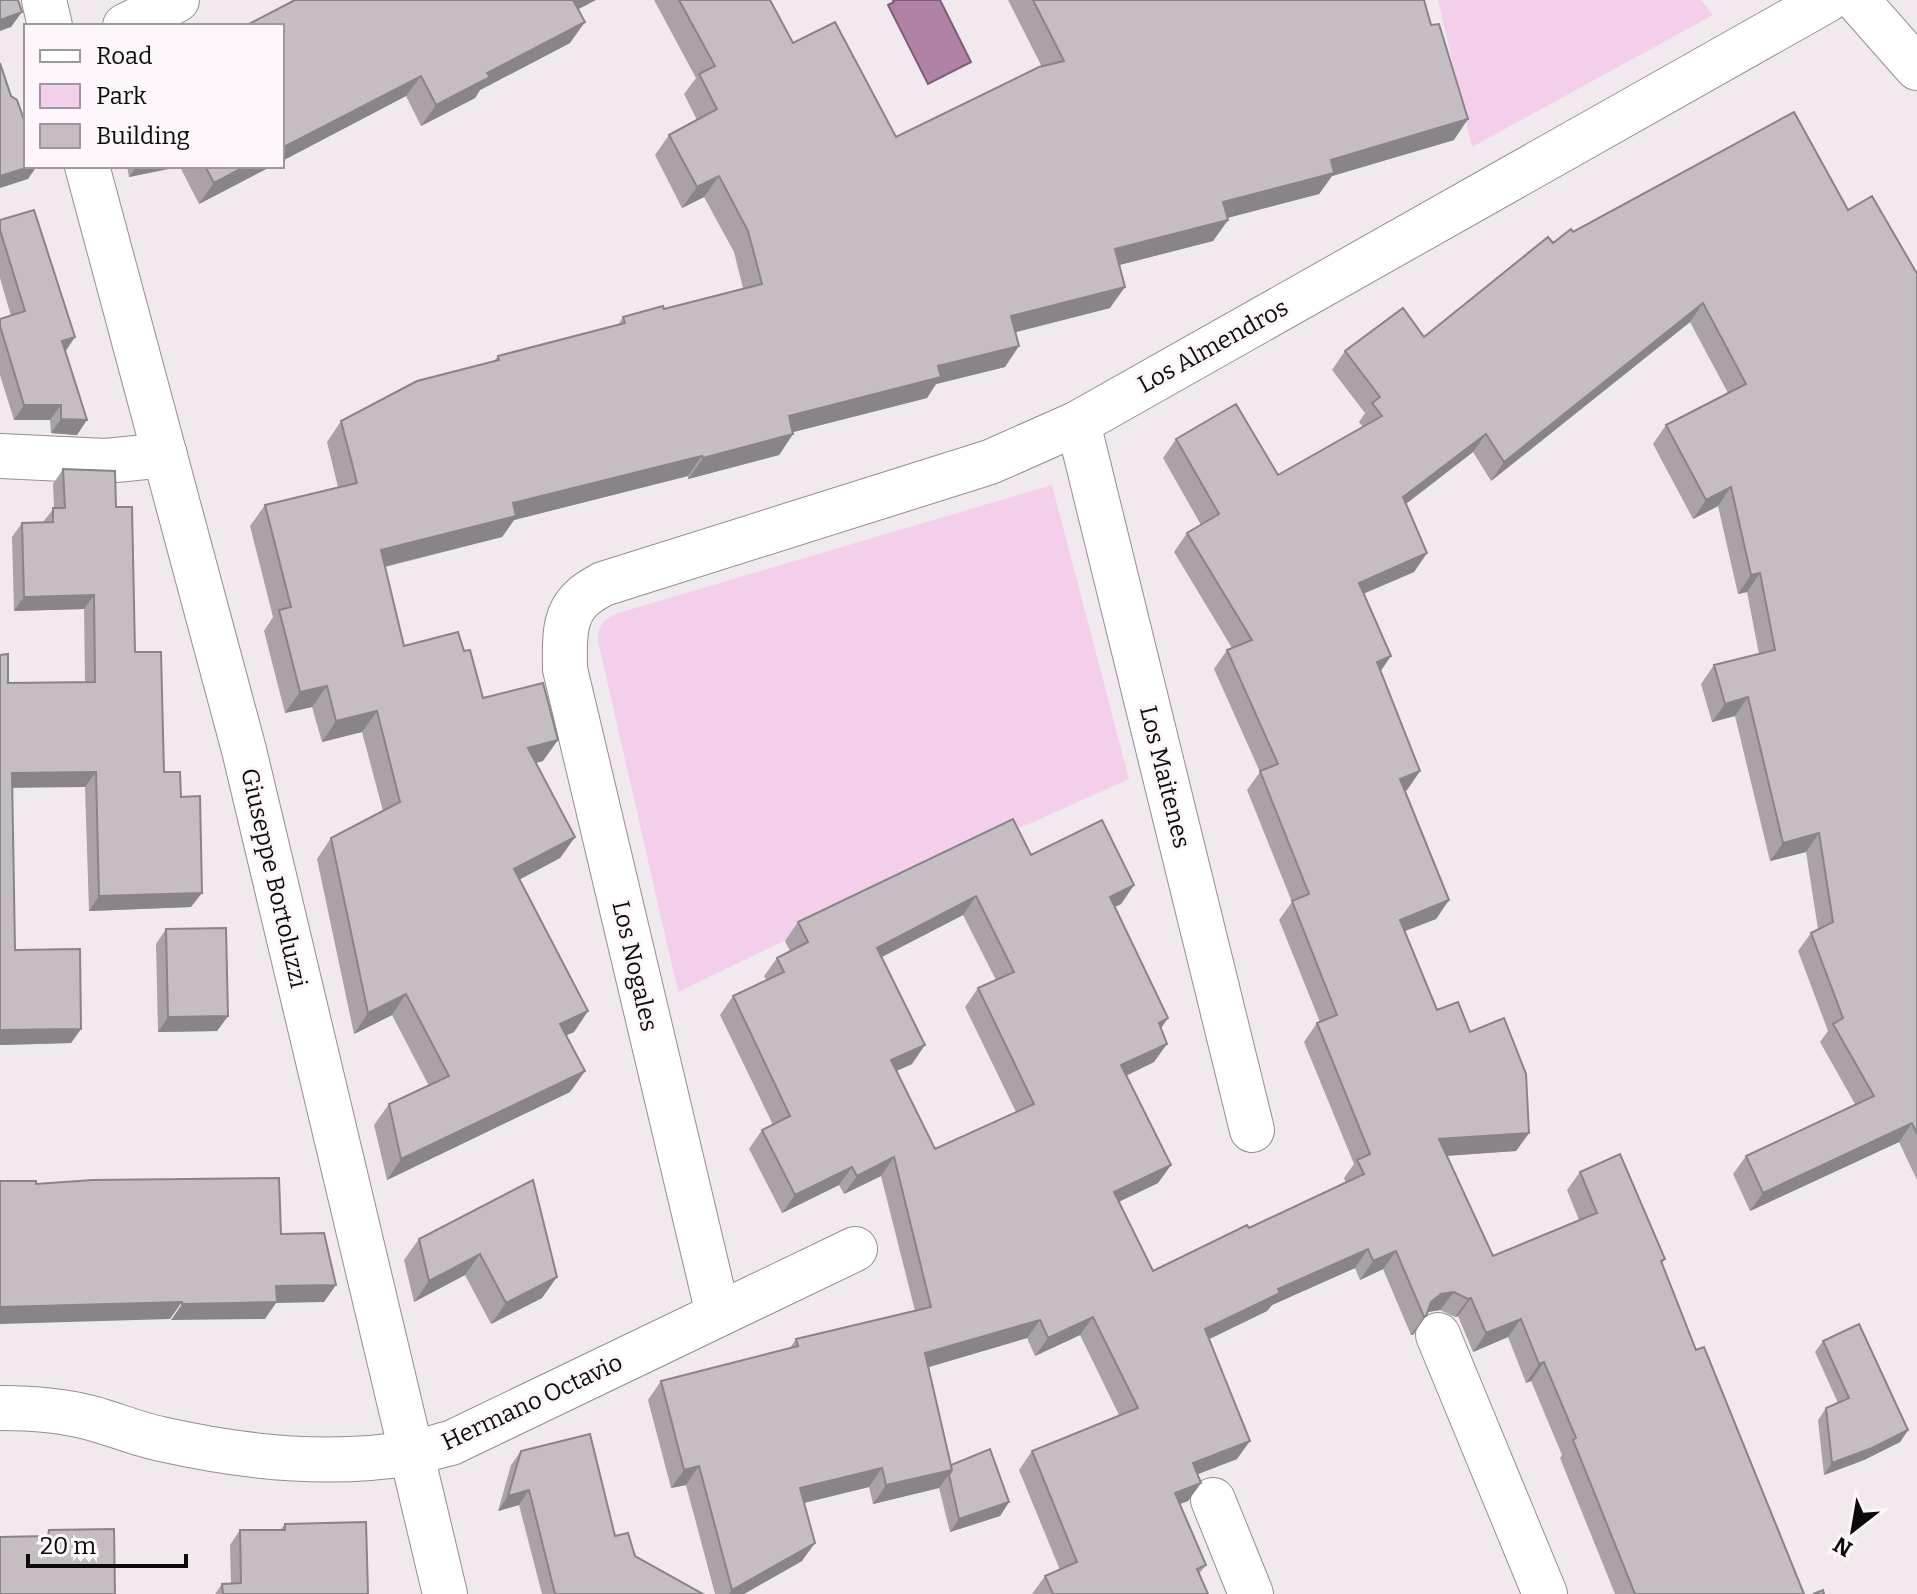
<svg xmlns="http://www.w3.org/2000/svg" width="1917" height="1594" font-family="Bitter,serif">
<rect width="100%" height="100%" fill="#f0e9ee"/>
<g fill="#f4cfec">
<polygon points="1438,0 1701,0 1713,15 1472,147"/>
<path d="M 1052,485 L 1129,779 L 1000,837 L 678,992 L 598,641 C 599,625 600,622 615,614 Z"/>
</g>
<polygon fill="#af82a6" stroke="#7e5e78" stroke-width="2" points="893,0 940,0 971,62 928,84 888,5 894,2"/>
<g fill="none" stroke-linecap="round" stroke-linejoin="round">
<defs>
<g id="minor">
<polyline points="44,0 50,26"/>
<polyline points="125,26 177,0"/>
<polyline points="87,166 244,750 445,1594"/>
<polyline points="1078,423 1252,1130"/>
<polyline points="0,456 106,461 165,455"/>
<path d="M 718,1314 L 565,669 C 565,644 562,616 582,598 C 588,592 596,588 603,584 L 990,462 L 1078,423 L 1827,0"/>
<polyline points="1438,1335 1545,1594"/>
<path d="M 0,1408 C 31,1408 61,1410 91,1418 C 114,1424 137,1434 161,1439 C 241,1457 328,1467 410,1453 C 424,1451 437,1446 451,1443 L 855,1249"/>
<polyline points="1213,1500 1251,1594"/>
</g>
<polyline id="secondary" points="1857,0 1917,68"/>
</defs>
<use href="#minor" stroke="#948d92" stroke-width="46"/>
<use href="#secondary" stroke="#948d92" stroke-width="46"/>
<use href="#minor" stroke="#fff" stroke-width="44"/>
<use href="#secondary" stroke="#fff" stroke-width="44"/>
</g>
<g fill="#a9a3a7" fill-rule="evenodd">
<polygon points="654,0 770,0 793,43 896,137 1042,67 1008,0 1424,0 1454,140 1332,176 1319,194 1227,218 1228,220 1213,241 1119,265 1110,308 1016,332 1005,367 936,384 927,398 793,432 793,434 779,455 688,479 688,476 514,520 502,537 385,567 404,646 464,651 483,698 543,761 536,763 575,837 560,858 520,879 588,1011 574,1032 566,1035 585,1071 570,1092 387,1180 374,1125 389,1104 429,1086 392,1015 354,1034 317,859 331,838 383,811 362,732 322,742 312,707 285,713 264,631 273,617 250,526 265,505 338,487 327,442 341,421 494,361 498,356 618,325 623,317 664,309 743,288 734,252 704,197 682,208 655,155 669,135 697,120 684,94 696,78"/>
<polygon points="578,9 570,43 480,90 475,98 421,126 406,96 282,161 282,26"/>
<polygon points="127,166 272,166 199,204 180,167 129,177"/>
<path d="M 1848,210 L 1916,272 L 1917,272 L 1917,1180 L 1899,1142 L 1750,1211 L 1733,1174 L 1746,1156 L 1855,1104 L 1820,1042 L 1828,1031 L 1798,951 L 1811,933 L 1818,929 L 1806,852 L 1770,861 L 1735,716 L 1712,722 L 1701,684 L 1714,665 L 1759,654 L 1747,592 L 1738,594 L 1718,506 L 1693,519 L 1653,444 L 1666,425 L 1728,393 L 1690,322 L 1491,481 L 1473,452 L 1406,504 L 1427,553 L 1414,572 L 1363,594 L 1380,672 L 1420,771 L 1407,790 L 1405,791 L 1449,900 L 1436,919 L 1404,931 L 1437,1010 L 1470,1032 L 1529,1133 L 1516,1151 L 1447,1156 L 1493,1256 L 1579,1220 L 1567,1190 L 1580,1172 L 1665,1259 L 1662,1264 L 1696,1350 L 1804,1594 L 1615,1594 L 1560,1458 L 1562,1455 L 1531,1381 L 1526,1383 L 1508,1337 L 1473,1352 L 1458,1316 L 1455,1317 L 1440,1310 L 1428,1312 L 1413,1335 L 1411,1335 L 1383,1269 L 1360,1280 L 1355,1268 L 1272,1305 L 1267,1311 L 1210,1339 L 1237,1459 L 1198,1474 L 1201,1483 L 1188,1501 L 1180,1504 L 1206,1565 L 1199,1574 L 1208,1594 L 1032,1594 L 1045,1576 L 1060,1570 L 1019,1470 L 1032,1451 L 1119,1415 L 1080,1335 L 1035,1356 L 1027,1338 L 928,1367 L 951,1465 L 1009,1502 L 1000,1516 L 950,1532 L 939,1488 L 873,1504 L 869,1487 L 804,1503 L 802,1561 L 744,1594 L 715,1594 L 686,1485 L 671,1488 L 648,1400 L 661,1381 L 790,1348 L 796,1339 L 915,1311 L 881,1176 L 844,1194 L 839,1185 L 782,1213 L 749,1149 L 762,1130 L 773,1125 L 720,1015 L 733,996 L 766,980 L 764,976 L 777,958 L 790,951 L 785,941 L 798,922 L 1031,855 L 1134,885 L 1121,904 L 1115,907 L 1161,1029 L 1154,1062 L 1126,1076 L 1171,1165 L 1158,1183 L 1119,1202 L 1153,1271 L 1346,1183 L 1344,1178 L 1354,1164 L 1304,1042 L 1317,1023 L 1320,1022 L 1279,920 L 1292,902 L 1247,790 L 1260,772 L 1214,669 L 1227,650 L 1232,648 L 1174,552 L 1187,533 L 1201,525 L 1163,458 L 1176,439 L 1278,475 L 1363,427 L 1359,422 L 1365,413 L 1332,370 L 1345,351 L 1424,337 L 1553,243 L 1573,232 ZM 963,915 L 996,980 L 978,988 L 965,1007 L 1016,1112 L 935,1149 L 896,1071 L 912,1064 L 882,957 Z"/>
<polygon points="0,220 75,337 66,351 77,435 51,433 50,420 14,420 0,375 0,319 11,316 0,278"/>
<polygon points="63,469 116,507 135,652 164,772 181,797 191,907 89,911 85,787 12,787 15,950 81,1029 71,1043 0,1045 0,655 8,683 85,683 84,609 14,611 12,537 22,523 43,522 54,508 53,484"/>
<polygon points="166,929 228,1016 217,1031 158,1032 156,944"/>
<polygon points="533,1180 542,1298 491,1324 465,1275 414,1302 404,1260 419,1239"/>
<polygon points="1823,1341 1908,1430 1900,1442 1864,1460 1824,1475 1818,1420 1826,1408 1838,1403 1815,1352"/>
<polygon points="521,1451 615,1536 635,1556 703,1594 542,1594 519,1505 498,1511 511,1465"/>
<polygon points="285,1524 368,1594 215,1594 222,1584 231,1583 230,1545 240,1530 280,1530"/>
</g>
<g fill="#898488">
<polygon points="572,0 596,0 558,20"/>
<polygon points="22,12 11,27 0,31 0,20"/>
<polygon points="585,22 570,43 480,90 475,98 421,126 436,105 487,73"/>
<polygon points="421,76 406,96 282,161 282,148"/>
<polygon points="1468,119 1454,140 1332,176 1319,194 1208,223 1223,202 1331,160"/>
<polygon points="32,166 37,166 28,179 0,188 0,176"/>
<polygon points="137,166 181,166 129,177"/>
<polygon points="246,166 272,166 199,204 214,183"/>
<polygon points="719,176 704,197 682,208 697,187"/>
<polygon points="1228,220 1213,241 1100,270 1115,249"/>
<polygon points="1125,287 1110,308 997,337 1011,316"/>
<polygon points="1703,303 1690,322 1491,481 1504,462"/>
<polygon points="75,337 64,352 62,341"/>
<polygon points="1019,346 1005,367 936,384 927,398 774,437 789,416 938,366"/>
<polygon points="24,405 61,405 50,420 14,420"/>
<polygon points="61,419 87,420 77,435 51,433"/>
<polygon points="793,434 779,455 688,479 703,458"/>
<polygon points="1486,434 1473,452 1390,516 1403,497"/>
<polygon points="702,456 688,476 514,520 502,537 366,571 381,550 513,503"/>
<polygon points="1731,487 1718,506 1693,519 1706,500"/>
<polygon points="1427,553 1414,572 1346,601 1359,583"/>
<polygon points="1760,573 1747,592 1738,594 1751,575"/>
<polygon points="94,595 84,609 14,611 24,597"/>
<polygon points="1391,656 1378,675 1377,662"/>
<polygon points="327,686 312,707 285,713 300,692"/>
<polygon points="1748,697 1735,716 1712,722 1725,704"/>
<polygon points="377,711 362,732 322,742 336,721"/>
<polygon points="558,740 543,761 513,768 528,748"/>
<polygon points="1420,771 1407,790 1387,798 1400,779"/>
<polygon points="96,772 85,787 1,788 12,773"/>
<polygon points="1819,833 1806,852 1770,861 1783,843"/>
<polygon points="575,837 560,858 500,890 514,869"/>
<polygon points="1134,885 1121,904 1097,915 1110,897"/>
<polygon points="202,893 191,907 89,911 99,896"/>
<polygon points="976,896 963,915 864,966 877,948"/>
<polygon points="1449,900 1436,919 1387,938 1400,920"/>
<polygon points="406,994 392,1015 354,1034 368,1013"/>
<polygon points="588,1011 574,1032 545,1045 560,1024"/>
<polygon points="228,1016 217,1031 158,1032 168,1017"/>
<polygon points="1168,1018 1155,1037 1159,1023"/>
<polygon points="81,1029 71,1043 0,1045 0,1030"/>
<polygon points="1167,1044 1154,1062 1108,1084 1121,1065"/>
<polygon points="925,1045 912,1064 878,1079 891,1060"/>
<polygon points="585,1071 570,1092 387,1180 401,1159"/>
<polygon points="1912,1123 1899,1142 1750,1211 1763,1193"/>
<polygon points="1529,1133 1516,1151 1426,1157 1439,1139"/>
<polygon points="894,1157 881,1176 844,1194 857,1176"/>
<polygon points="1171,1165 1158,1183 1101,1210 1114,1192"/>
<polygon points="852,1167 839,1185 782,1213 795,1195"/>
<polygon points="1368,1249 1355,1268 1272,1305 1267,1311 1192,1347 1205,1329 1278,1289"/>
<polygon points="1396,1251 1383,1269 1360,1280 1373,1261"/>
<polygon points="480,1254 465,1275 414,1302 429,1281"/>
<polygon points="557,1277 542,1298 491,1324 506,1303"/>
<polygon points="336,1285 324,1302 276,1303 265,1319 171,1320 182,1304 276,1286"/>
<polygon points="1454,1292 1440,1310 1428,1312 1431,1302 1441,1294"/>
<polygon points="1471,1298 1458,1316 1455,1317 1468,1299"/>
<polygon points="182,1302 170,1319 0,1324 0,1307"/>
<polygon points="1426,1316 1413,1335 1411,1335 1424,1317"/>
<polygon points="1093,1317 1080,1335 1035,1356 1048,1338"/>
<polygon points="1521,1319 1508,1337 1473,1352 1486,1333"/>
<polygon points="1040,1320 1027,1338 912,1372 925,1353"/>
<polygon points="1544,1362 1531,1381 1526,1383 1539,1364"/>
<polygon points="1908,1430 1900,1442 1864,1460 1824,1475 1832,1463"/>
<polygon points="1250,1441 1237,1459 1180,1481 1193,1463"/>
<polygon points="699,1466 686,1485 671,1488 684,1470"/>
<polygon points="882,1468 869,1487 787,1507 800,1488"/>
<polygon points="952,1470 939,1488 873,1504 886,1485"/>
<polygon points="1201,1483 1188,1501 1162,1511 1175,1493"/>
<polygon points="529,1490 519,1505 498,1511 508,1496"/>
<polygon points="1009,1502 1000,1516 950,1532 959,1519"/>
<polygon points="815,1543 802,1561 744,1594 729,1594 732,1590"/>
</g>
<g fill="#c4bdc2" stroke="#898488" stroke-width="2" fill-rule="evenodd">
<polygon points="0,0 18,0 22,12 0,20"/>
<polygon points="295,0 573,0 585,22 487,73 490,77 436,105 421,76 282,148 282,26 245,26"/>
<polygon points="679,0 770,0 793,43 835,22 896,137 1039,67 1064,61 1033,0 1424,0 1431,25 1439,24 1468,119 1331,160 1334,173 1223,202 1228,220 1115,249 1125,287 1011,316 1019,346 938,366 941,377 789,416 793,434 703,458 702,456 513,503 516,516 381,550 404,646 458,632 464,651 470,650 483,698 543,683 558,740 528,748 575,837 514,869 588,1011 560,1024 585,1071 401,1159 389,1104 449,1076 406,994 368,1013 331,838 400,802 377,711 336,721 327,686 300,692 279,610 291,607 265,505 357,483 341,421 417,381 499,360 498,356 625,323 623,317 663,306 664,309 762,284 748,231 719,176 697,187 669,135 717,109 699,74 715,66"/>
<polygon points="0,63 11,96 17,100 26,126 26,166 32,166 0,176"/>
<path d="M 1794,112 L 1848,210 L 1872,196 L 1916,272 L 1917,272 L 1917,1134 L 1912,1123 L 1763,1193 L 1746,1156 L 1874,1096 L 1833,1024 L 1843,1018 L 1811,933 L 1833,922 L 1819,833 L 1783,843 L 1748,697 L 1725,704 L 1714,665 L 1775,650 L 1760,573 L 1751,575 L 1731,487 L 1706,500 L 1666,425 L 1746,384 L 1703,303 L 1504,462 L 1486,434 L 1403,497 L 1427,553 L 1359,583 L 1391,656 L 1377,662 L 1420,771 L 1400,779 L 1449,900 L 1400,920 L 1437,1010 L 1458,1002 L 1470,1032 L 1504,1018 L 1526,1074 L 1529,1133 L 1439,1139 L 1493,1256 L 1597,1213 L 1580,1172 L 1620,1154 L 1665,1259 L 1661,1261 L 1696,1350 L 1704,1347 L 1804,1594 L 1635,1594 L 1573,1440 L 1576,1438 L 1544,1362 L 1539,1364 L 1521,1319 L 1486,1333 L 1471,1298 L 1468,1299 L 1454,1292 L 1441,1294 L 1431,1302 L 1426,1316 L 1424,1317 L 1396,1251 L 1373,1261 L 1368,1249 L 1278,1289 L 1280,1293 L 1205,1329 L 1250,1441 L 1193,1463 L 1201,1483 L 1175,1493 L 1206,1565 L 1197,1569 L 1208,1594 L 1053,1594 L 1045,1576 L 1077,1562 L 1032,1451 L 1138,1408 L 1093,1317 L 1048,1338 L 1040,1320 L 925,1353 L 952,1470 L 886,1485 L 882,1468 L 800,1488 L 815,1543 L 732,1590 L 699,1466 L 684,1470 L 661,1381 L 798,1346 L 796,1339 L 931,1307 L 894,1157 L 857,1176 L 852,1167 L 795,1195 L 762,1130 L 790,1116 L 733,996 L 784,972 L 777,958 L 808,942 L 798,922 L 1013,819 L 1031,855 L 1102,820 L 1134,885 L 1110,897 L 1168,1018 L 1159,1023 L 1167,1044 L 1121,1065 L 1171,1165 L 1114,1192 L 1153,1271 L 1247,1225 L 1249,1228 L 1364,1174 L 1357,1160 L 1370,1154 L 1317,1023 L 1337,1015 L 1292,901 L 1309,894 L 1260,771 L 1278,764 L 1227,650 L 1252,640 L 1187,533 L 1219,514 L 1176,439 L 1236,404 L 1278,475 L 1382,416 L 1372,403 L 1380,397 L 1345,351 L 1403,308 L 1424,337 L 1548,237 L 1553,243 L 1571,229 L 1573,232 ZM 976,896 L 1014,972 L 978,988 L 1034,1104 L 935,1149 L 891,1060 L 925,1045 L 877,948 Z"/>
<polygon points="205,166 246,166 214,183"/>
<polygon points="34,210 75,337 62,341 87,420 61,419 61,405 24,405 0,326 0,319 25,311 0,230 0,220"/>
<polygon points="63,469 115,471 116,507 132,507 135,652 161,652 164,772 180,772 181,797 200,796 202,893 99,896 96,772 12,773 15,950 80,949 81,1029 0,1030 0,655 8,654 8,683 95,682 94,595 24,597 22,523 53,522 53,508 65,508"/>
<polygon points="226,928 228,1016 168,1017 166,929"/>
<polygon points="279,1178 281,1234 324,1233 336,1285 276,1286 277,1302 182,1304 182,1302 0,1307 0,1181 36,1181 36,1184 93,1180"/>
<polygon points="533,1180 557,1277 506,1303 480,1254 429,1281 419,1239"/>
<polygon points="1859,1324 1908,1430 1872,1448 1832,1463 1826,1408 1849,1398 1823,1341"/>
<polygon points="590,1434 615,1536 628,1533 635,1556 703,1594 555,1594 529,1490 508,1496 521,1451"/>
<polygon points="990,1449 1009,1502 959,1519 949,1475 952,1470 951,1465"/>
<polygon points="366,1522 368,1594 223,1594 222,1584 241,1583 240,1530 285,1530 285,1524"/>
<polygon points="114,1529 115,1594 0,1594 0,1537 48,1536 49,1530"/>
<polygon points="1823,1590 1824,1594 1813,1594"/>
</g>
<g text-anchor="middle" stroke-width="6" stroke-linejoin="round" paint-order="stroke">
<g font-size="24" fill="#0d0a0c" stroke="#fdf6fb">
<text transform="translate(1213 346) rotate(-29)" y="8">Los Almendros</text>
<text transform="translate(1165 777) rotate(76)" y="8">Los Maitenes</text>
<text transform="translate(274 878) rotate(77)" y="8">Giuseppe Bortoluzzi</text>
<text transform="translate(635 966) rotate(77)" y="8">Los Nogales</text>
<text transform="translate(532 1402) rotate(-25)" y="8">Hermano Octavio</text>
</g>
</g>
<rect x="24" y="24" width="260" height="144" fill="#fdf6fb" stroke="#9d989b" stroke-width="2"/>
<rect x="40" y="50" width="40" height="12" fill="#ffffff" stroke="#9d989b" stroke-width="2"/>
<text x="96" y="64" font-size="24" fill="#0d0a0c">Road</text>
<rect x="40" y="84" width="40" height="24" fill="#f4cfec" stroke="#9d989b" stroke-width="2"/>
<text x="96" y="104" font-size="24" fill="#0d0a0c">Park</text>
<rect x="40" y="124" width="40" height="24" fill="#c4bdc2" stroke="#9d989b" stroke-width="2"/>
<text x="96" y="144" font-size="24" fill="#0d0a0c">Building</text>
<g transform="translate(1853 1530) rotate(211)" stroke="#fdf6fb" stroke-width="6" paint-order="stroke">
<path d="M0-6L14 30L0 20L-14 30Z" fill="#0d0a0c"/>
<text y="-12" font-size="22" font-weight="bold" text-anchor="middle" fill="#0d0a0c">N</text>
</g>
<path d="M28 1554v12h158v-12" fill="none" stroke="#0d0a0c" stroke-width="4"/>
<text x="40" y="1554" font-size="24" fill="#0d0a0c" stroke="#fdf6fb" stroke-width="6" paint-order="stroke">20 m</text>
</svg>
